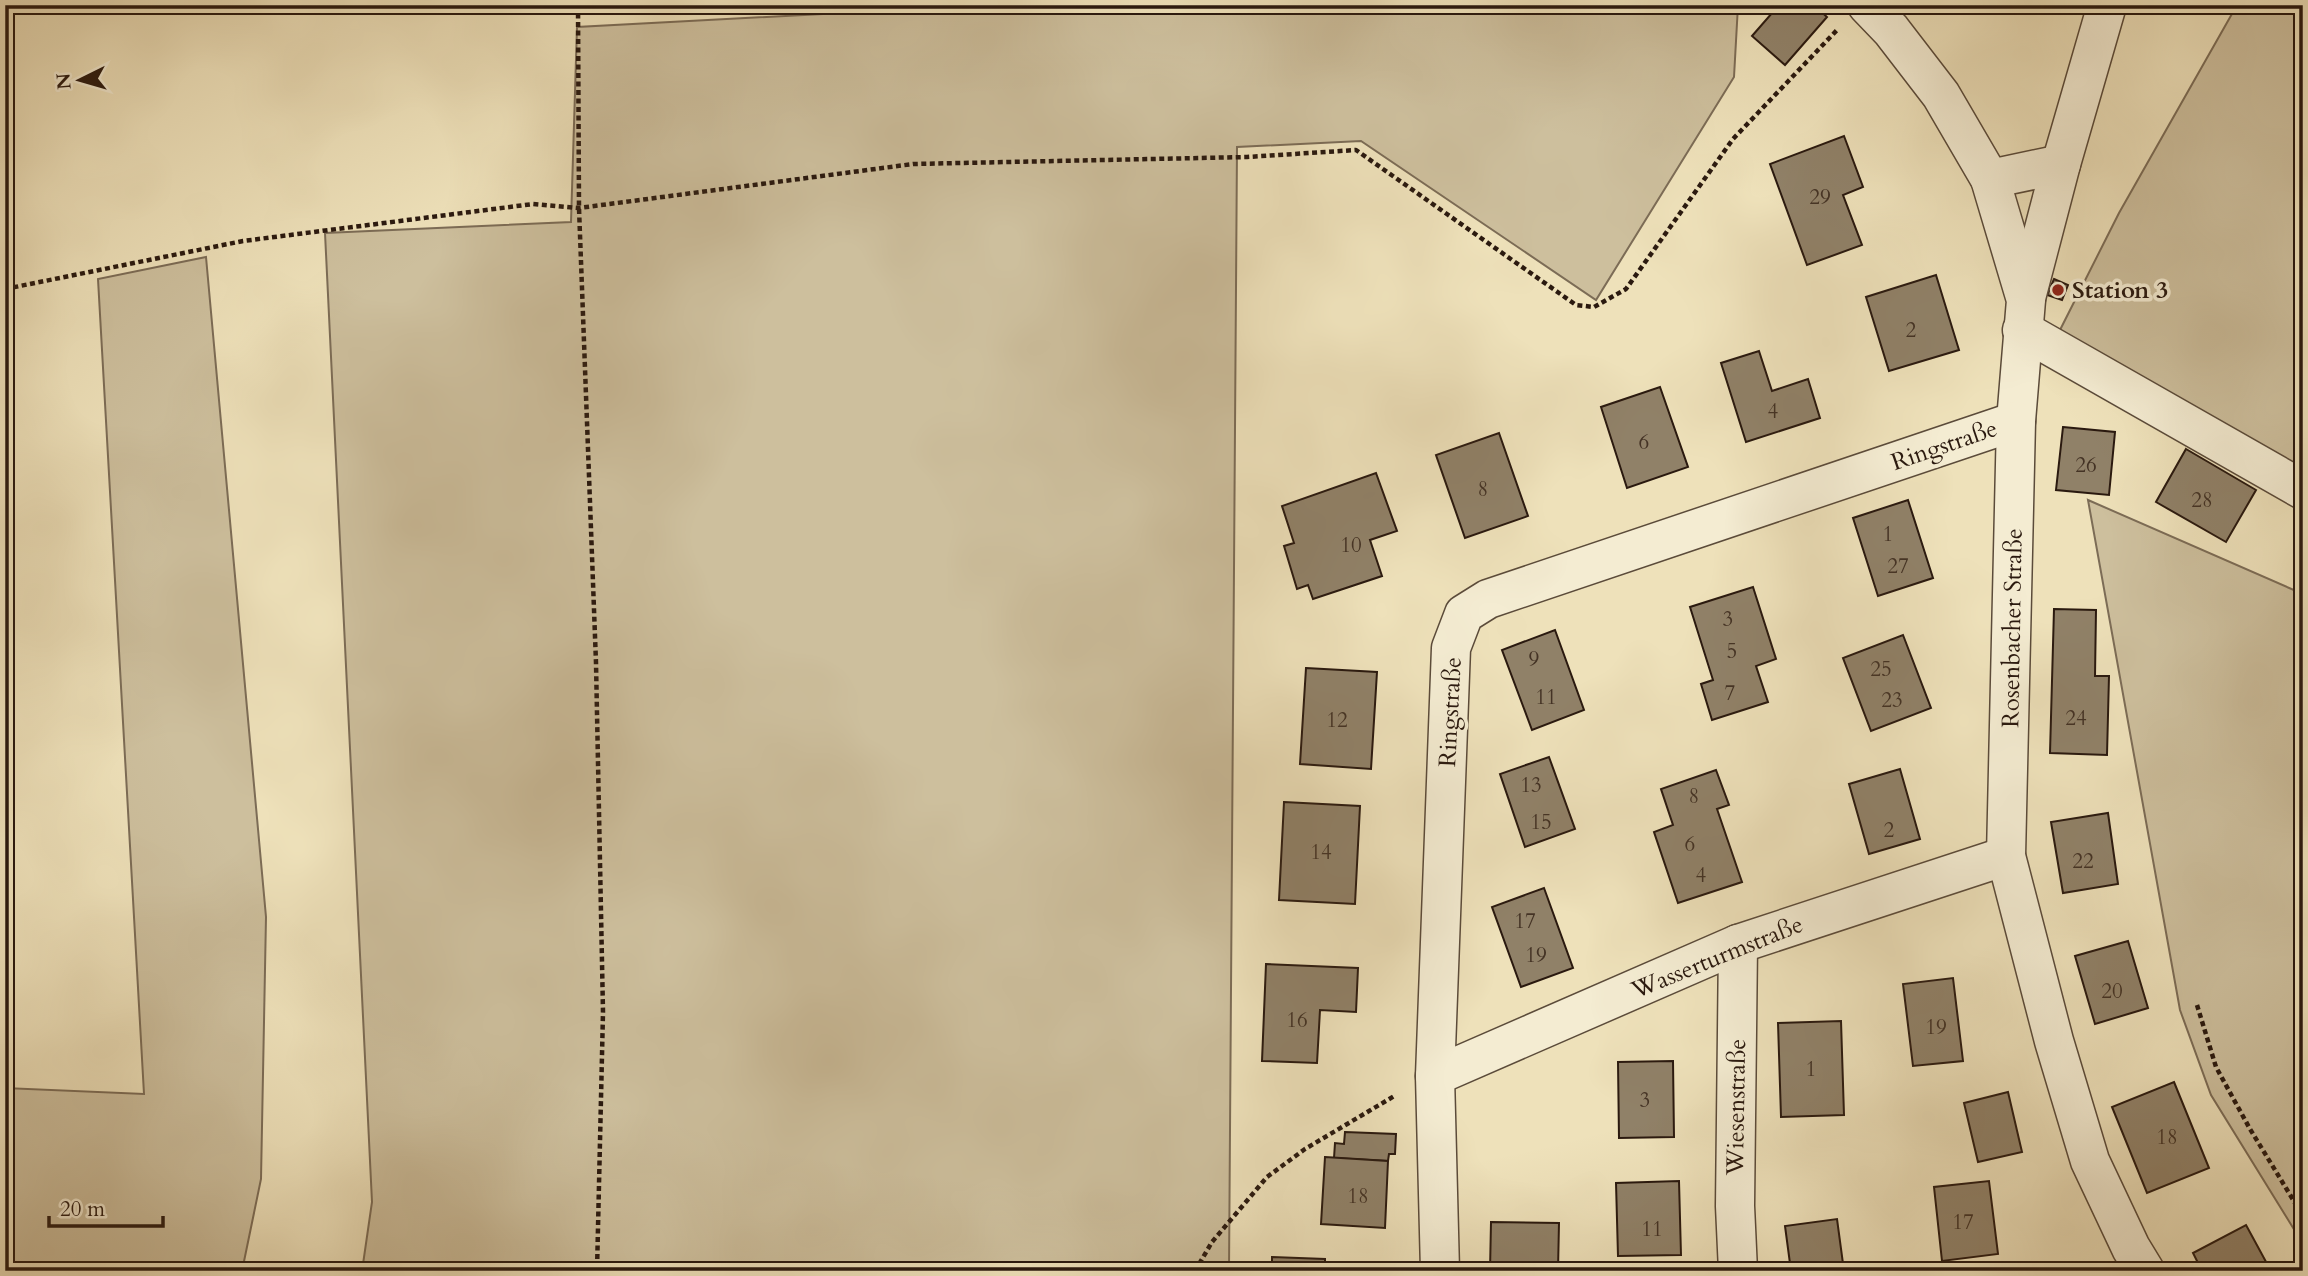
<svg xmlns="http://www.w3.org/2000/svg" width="2308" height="1276" font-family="Cardo,serif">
<rect width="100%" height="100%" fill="#eee1ba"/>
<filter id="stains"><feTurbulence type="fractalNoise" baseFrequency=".00286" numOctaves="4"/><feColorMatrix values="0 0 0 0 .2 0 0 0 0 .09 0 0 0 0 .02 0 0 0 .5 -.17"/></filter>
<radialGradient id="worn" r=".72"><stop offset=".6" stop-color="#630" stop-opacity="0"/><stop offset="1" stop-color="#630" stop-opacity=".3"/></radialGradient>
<g fill="#cdbf9d" stroke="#7c6c56" stroke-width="2">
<polygon points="992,5 1738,5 1734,77 1596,300 1361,141 1237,147 1229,1271 362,1271 372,1202 325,233 571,222 577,27"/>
<polygon points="2237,5 2303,5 2303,482 2059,332 2119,213"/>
<polygon points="206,257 266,917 261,1179 242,1271 5,1271 5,1088 144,1094 98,279"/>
<polygon points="2088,500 2303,594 2303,1244 2211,1095 2180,1010"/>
</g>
<g fill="#908168" stroke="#2a190f" stroke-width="2">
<polygon points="1779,5 1814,5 1827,17 1785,65 1752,36"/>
<polygon points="1844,136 1863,187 1843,195 1862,245 1807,265 1770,164"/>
<polygon points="1936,275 1959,350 1889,371 1866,297"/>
<polygon points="2054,279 2068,285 2062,300 2047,295"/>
<polygon points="1759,351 1772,391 1808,379 1820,418 1746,442 1721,363"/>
<polygon points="1660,387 1688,467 1627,488 1601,407"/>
<polygon points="2063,427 2115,432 2109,495 2056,490"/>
<polygon points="1499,433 1528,516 1465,538 1436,455"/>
<polygon points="2186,449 2256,490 2226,542 2156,502"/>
<polygon points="1376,473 1397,531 1370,540 1382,576 1313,599 1308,585 1297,589 1284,546 1294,543 1282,506"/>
<polygon points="1908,500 1933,578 1878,596 1853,518"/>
<polygon points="1753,587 1776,659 1756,666 1768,702 1712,720 1701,684 1713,680 1690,607"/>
<polygon points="2054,609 2096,610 2095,676 2109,676 2107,755 2050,753"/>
<polygon points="1555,630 1584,710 1532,730 1502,650"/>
<polygon points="1903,635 1931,708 1871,731 1843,658"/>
<polygon points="1306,668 1377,672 1371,769 1300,764"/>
<polygon points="1549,757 1575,829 1525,847 1500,774"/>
<polygon points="1900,769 1920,839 1869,854 1849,784"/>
<polygon points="1716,770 1729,805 1717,809 1742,882 1678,903 1654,832 1673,825 1661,789"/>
<polygon points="1284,802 1360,806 1355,904 1279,900"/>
<polygon points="2108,813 2118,884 2063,893 2051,822"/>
<polygon points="1544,888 1573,968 1521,987 1492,907"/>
<polygon points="2128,941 2148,1008 2095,1024 2075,956"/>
<polygon points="1266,964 1358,968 1356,1012 1320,1010 1317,1063 1262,1061"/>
<polygon points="1953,978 1963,1061 1913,1066 1903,984"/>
<polygon points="1841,1021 1844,1115 1781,1117 1778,1023"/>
<polygon points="1673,1061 1674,1137 1619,1138 1618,1062"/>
<polygon points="2174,1082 2209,1168 2147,1193 2112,1107"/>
<polygon points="2008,1092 2022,1152 1978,1162 1964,1103"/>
<polygon points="1345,1132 1396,1134 1395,1154 1389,1154 1388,1161 1334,1158 1335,1143 1344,1144"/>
<polygon points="1325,1157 1388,1161 1385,1228 1321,1224"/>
<polygon points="1679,1181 1681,1255 1618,1256 1616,1183"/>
<polygon points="1989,1181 1998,1254 1942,1261 1934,1187"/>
<polygon points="1837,1219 1844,1271 1791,1271 1785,1226"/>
<polygon points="1491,1222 1559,1223 1558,1271 1490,1271"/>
<polygon points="2246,1225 2271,1271 2202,1271 2193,1253"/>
<polygon points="1272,1257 1325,1259 1325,1271 1272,1271"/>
</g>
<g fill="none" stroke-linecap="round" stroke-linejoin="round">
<defs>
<g id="minor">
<polyline points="1867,5 1891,30 1941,95 1990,179 2026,300 2016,421 2006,856 2054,1041 2090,1161 2131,1248 2145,1271"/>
<polyline points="1990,179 2061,164"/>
<polyline points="2026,298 2061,164 2107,5"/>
<polyline points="2022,330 2303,490"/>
<polyline points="1738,944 1735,1206 1738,1271"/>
<polyline points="1435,1076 1738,944 2006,856"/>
<polyline points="1440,1271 1435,1076 1451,648 1464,614 1488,599 2016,421"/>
</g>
</defs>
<use href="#minor" stroke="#5b4b3a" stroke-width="41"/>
<g stroke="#2a190f" stroke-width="4.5" stroke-dasharray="5 3.5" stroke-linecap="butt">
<polyline points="578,5 579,208 596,663 603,1012 597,1271"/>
<polyline points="5,289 243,241 533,204 579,208 913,164 1247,157 1356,150 1576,305 1594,307 1626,289 1733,139 1838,29"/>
<polyline points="2197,1005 2216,1067 2250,1129 2303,1216"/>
<polyline points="1195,1271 1212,1242 1267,1177 1305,1149 1396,1095"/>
</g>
<use href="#minor" stroke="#f4ecd2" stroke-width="38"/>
</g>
<circle fill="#8f2418" stroke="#f4ecd2" stroke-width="2.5" cx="2058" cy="290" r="7"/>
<g text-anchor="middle" stroke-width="7" stroke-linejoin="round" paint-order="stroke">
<g font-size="21" fill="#443325">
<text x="1820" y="204">29</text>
<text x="1911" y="337">2</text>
<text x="1773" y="418">4</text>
<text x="1644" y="449">6</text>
<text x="2086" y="472">26</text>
<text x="1483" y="496">8</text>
<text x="2202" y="507">28</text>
<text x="1888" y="541">1</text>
<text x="1351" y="552">10</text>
<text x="1898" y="573">27</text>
<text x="1728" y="626">3</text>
<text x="1732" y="658">5</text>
<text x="1534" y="666">9</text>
<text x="1881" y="676">25</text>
<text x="1730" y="700">7</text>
<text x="1546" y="704">11</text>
<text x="1892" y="707">23</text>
<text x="2076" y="725">24</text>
<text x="1337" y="727">12</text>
<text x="1531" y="792">13</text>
<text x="1694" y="803">8</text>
<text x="1541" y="829">15</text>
<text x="1889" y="837">2</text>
<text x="1690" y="851">6</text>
<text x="1321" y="859">14</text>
<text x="2083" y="868">22</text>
<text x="1701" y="882">4</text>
<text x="1525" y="928">17</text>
<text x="1536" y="962">19</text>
<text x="2112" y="998">20</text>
<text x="1297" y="1027">16</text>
<text x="1936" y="1034">19</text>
<text x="1811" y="1076">1</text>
<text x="1645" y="1107">3</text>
<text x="2167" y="1144">18</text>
<text x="1358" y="1203">18</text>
<text x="1963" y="1229">17</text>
<text x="1652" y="1236">11</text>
</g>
<g font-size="24" font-weight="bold" fill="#2a190f" stroke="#f4ecd2" text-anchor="start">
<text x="2072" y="298">Station 3</text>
</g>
<g font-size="24" fill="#2a190f" stroke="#f4ecd2">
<text transform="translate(1944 445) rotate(-19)" y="8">Ringstraße</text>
<text transform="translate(2012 628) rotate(-89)" y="8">Rosenbacher Straße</text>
<text transform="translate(1450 712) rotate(-87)" y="8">Ringstraße</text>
<text transform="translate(1717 957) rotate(-22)" y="8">Wasserturmstraße</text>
<text transform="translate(1736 1107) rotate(-89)" y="8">Wiesenstraße</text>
</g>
</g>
<rect width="2308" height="1276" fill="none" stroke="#eee1ba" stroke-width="28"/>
<rect x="7" y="7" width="2294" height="1262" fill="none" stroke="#2a190f" stroke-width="3.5"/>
<rect x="14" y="14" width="2280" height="1248" fill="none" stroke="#2a190f" stroke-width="2"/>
<g transform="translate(80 80) rotate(265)" stroke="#f4ecd2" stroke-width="5" paint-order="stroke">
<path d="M0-5L12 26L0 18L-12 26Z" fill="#2a190f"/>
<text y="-10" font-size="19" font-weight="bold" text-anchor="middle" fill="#2a190f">N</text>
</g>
<path d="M49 1216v10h114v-10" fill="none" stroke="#2a190f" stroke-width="3.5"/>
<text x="60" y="1216" font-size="21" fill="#2a190f" stroke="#f4ecd2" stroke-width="5" paint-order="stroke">20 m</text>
<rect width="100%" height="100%" filter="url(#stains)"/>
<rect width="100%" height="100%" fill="url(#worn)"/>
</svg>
